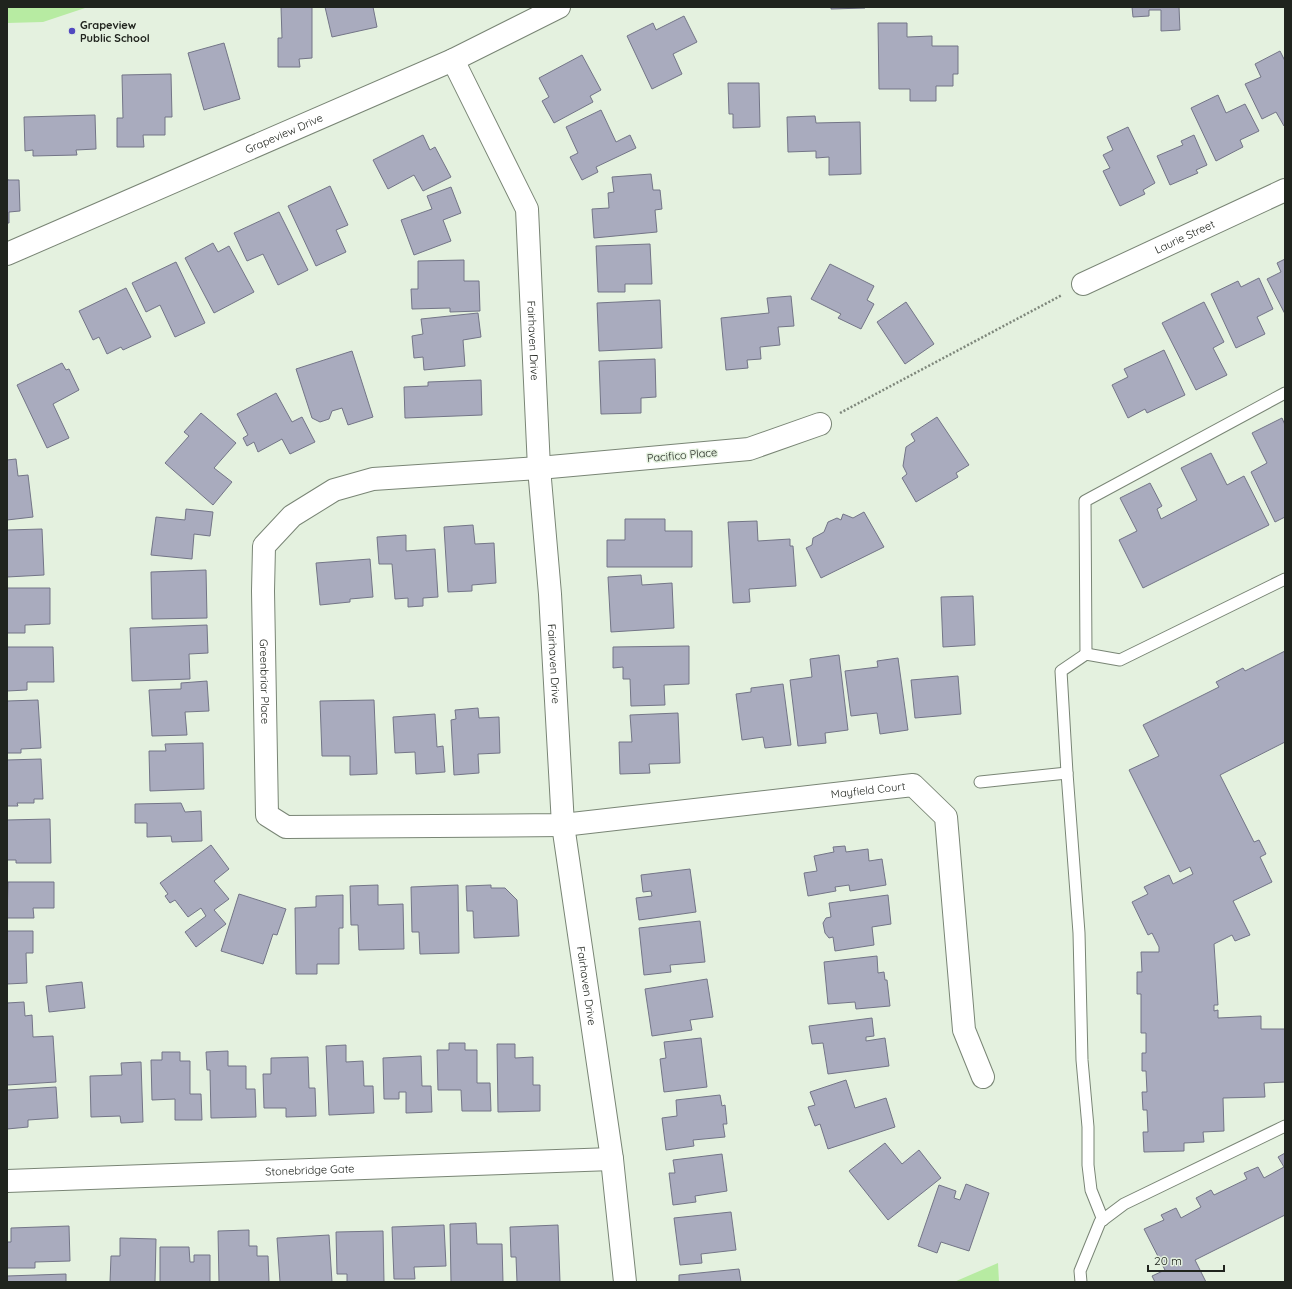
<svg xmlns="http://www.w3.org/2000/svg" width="1292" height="1289" font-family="Quicksand,sans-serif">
<rect width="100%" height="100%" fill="#e4f1df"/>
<g fill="#b7eba2">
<polygon points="7,7 88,7 43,22 7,23"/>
<polygon points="998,1263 999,1282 954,1282"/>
</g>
<g fill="#a9abbe" stroke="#737587">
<polygon points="281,7 312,7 312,58 299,59 300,67 278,67 278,38 282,38"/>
<polygon points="325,7 373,7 377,27 332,37"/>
<polygon points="831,7 865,7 865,8 831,9"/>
<polygon points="1132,7 1179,7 1180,30 1161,31 1161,10 1149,10 1149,16 1133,17"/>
<polygon points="684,16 697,42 673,54 682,74 652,89 627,36 653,23 656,30"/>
<polygon points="878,23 907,23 907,37 932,36 932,46 958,46 958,74 953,74 953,86 936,86 936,101 910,101 910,89 879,89"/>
<polygon points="224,43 240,99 204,110 188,53"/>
<polygon points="1280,51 1285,61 1285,126 1284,126 1276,112 1262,119 1245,84 1261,77 1255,64"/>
<polygon points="582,55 601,90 590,96 593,102 554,123 542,101 549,97 539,78"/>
<polygon points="171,74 172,117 165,117 165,135 143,135 144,147 117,147 117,118 123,118 122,75"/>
<polygon points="728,83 759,83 760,127 733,128 733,114 729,114"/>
<polygon points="1218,95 1226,113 1245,104 1259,131 1240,140 1243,147 1216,161 1191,108"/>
<polygon points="601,110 616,142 630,135 636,148 596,167 598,172 582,180 570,157 578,153 566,127"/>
<polygon points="95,115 96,149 76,150 77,155 33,156 33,150 25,151 24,117"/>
<polygon points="815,116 816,123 860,122 861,174 829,175 829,157 816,158 816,151 788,152 787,117"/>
<polygon points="1128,127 1155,183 1143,190 1145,194 1120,206 1103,171 1110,168 1103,155 1113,150 1107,137"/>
<polygon points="423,135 430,150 435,147 451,177 423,191 414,175 388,189 373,160"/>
<polygon points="1194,135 1207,165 1196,170 1198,173 1170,185 1157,156 1183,145 1181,141"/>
<polygon points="651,174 653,190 660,190 662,209 655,210 657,232 594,238 592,209 609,208 608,193 614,192 612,177"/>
<polygon points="7,177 8,180 19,180 20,211 9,212 9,223 7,223"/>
<polygon points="330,186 348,225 336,230 346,252 316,266 288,206"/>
<polygon points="451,187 461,213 443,220 451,241 414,255 401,220 432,209 427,196"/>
<polygon points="279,212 308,270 278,285 263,254 247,261 234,233"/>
<polygon points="213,243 218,252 229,246 254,292 214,313 185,258"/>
<polygon points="650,244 652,284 625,284 625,292 598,292 596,246"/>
<polygon points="1285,259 1285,314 1267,279 1281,272 1277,263"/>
<polygon points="464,260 464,281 479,281 480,311 450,312 450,308 412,309 411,289 418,289 418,261"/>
<polygon points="176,262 205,323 175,337 160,305 146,312 132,283"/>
<polygon points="830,264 874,286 867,300 874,304 861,329 838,318 841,314 811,299"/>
<polygon points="1259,278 1273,309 1257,317 1265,334 1236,348 1211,294 1238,281 1241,287"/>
<polygon points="126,288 151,337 123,350 121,347 107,354 99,337 93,340 79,311"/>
<polygon points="791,296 794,326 778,327 780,345 760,347 761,359 747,360 748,368 726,370 721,318 769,313 767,298"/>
<polygon points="660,300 662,348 599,351 597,303"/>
<polygon points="906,302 934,344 905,364 877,322"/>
<polygon points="1204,302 1224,342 1213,348 1227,375 1196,390 1162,323"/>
<polygon points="478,313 481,337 463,340 465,366 424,370 423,357 414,358 412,336 423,334 421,319"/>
<polygon points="1164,350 1185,395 1147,413 1145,409 1128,418 1112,385 1128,377 1124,369"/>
<polygon points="352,351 373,417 348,425 342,408 332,411 329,419 320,422 312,418 296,369"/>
<polygon points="655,359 656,397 641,398 641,413 601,414 599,361"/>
<polygon points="62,363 66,370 69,369 79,390 53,404 69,438 47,448 17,385"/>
<polygon points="481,380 482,415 405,418 404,387 428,386 428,382"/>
<polygon points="276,393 292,422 302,417 315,442 290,454 282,439 258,452 254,442 247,446 243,438 248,435 237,414"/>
<polygon points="201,413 236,443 214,468 232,482 213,505 165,463 189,436 184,432"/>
<polygon points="937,417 969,465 956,473 958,477 916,502 902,478 907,474 903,466 906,447 915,441 911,434"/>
<polygon points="1282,418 1285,425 1285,517 1275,522 1251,472 1267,463 1252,433"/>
<polygon points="1211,453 1227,485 1244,476 1269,525 1143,588 1119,540 1137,531 1120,498 1150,483 1162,506 1157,509 1161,519 1197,500 1181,468"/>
<polygon points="16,459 18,476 28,475 33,517 7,520 7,460"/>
<polygon points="186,509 213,512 210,536 194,534 192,559 151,555 156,517 185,520"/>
<polygon points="864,512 884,547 821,578 806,548 812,545 813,538 824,532 828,522 837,518 841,520 843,514 853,518"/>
<polygon points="625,519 665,519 665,531 692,531 692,567 607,567 607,540 625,540"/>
<polygon points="757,521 758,541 790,539 790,546 793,546 796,586 749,589 750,602 733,603 728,522"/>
<polygon points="473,525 475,544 494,543 496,583 472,585 472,591 448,592 444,527"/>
<polygon points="42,529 44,575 7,577 7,530"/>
<polygon points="406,535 406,551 435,549 438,597 423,598 423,606 408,607 408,598 395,599 392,564 379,564 377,537"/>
<polygon points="370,559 373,597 350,599 350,602 320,605 316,563"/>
<polygon points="206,570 207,618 152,619 151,572"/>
<polygon points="641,575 642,585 672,583 674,628 611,632 608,577"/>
<polygon points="7,588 50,588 50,624 25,625 25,633 7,633"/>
<polygon points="973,596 975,645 943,647 941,597"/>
<polygon points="207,625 208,653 189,654 190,679 132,681 130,628"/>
<polygon points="689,646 689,684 664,685 665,705 631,706 630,679 623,679 623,667 613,668 613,647"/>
<polygon points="7,647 53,647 54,682 27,682 27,690 7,691"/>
<polygon points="1285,651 1285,742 1220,775 1254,842 1259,840 1266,854 1260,857 1272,882 1233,901 1250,935 1235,941 1232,935 1214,944 1218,1005 1214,1005 1214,1011 1218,1010 1218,1018 1261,1016 1261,1029 1285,1029 1285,1082 1264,1083 1265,1097 1223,1098 1224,1131 1203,1132 1204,1142 1184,1143 1184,1151 1144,1152 1143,1132 1148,1132 1147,1110 1143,1110 1142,1092 1147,1092 1146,1071 1142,1071 1142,1053 1146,1053 1146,1033 1141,1033 1141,994 1137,994 1137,972 1142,972 1141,952 1159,952 1159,947 1152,933 1148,935 1132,902 1148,894 1144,887 1169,875 1173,884 1193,874 1190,867 1180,872 1129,770 1159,756 1143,725 1219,687 1216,682 1243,668 1245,671"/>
<polygon points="839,655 848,730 825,733 826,743 798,746 790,680 812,677 810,659"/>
<polygon points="898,658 908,730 880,734 877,713 851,716 845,671 878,667 877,661"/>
<polygon points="958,676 961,714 915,718 911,680"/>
<polygon points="207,681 209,711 185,712 187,735 152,736 149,690 181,689 181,683"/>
<polygon points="783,684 791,745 765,748 763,737 742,740 736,694 751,692 751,688"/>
<polygon points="38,700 41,748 21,749 21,753 7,753 7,701"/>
<polygon points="374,700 377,774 350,775 350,756 322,756 320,701"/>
<polygon points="478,708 479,718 499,717 500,753 478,754 479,773 454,775 451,720 456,719 455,710"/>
<polygon points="678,713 680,763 649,764 650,773 620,774 619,742 632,742 630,715"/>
<polygon points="435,714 437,747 443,746 445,772 416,774 415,752 395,753 393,717"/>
<polygon points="203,743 204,789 150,791 149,751 166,751 165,744"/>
<polygon points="41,759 43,799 34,799 34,803 17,803 18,806 7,806 7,760"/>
<polygon points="181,803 185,812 201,811 202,841 172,842 171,836 147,837 147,823 135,823 135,804"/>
<polygon points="50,819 51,863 16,863 16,860 7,860 7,820"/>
<polygon points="211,845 229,869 214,881 229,899 214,910 226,924 196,947 185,932 206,916 201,908 188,917 175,900 170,903 165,896 168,894 160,883"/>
<polygon points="845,846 846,852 868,849 869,861 882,859 886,885 850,891 849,885 835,887 836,891 808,896 804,873 817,871 814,856 834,852 833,847"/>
<polygon points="690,869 696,912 639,920 636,898 652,896 651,891 643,892 641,875"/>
<polygon points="8,882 54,882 54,908 33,908 34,918 7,918"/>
<polygon points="378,885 378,905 403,904 404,949 359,950 358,925 351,925 350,886"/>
<polygon points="458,885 459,953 420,954 419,932 412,932 411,887"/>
<polygon points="491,885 491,888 505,888 517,900 519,936 474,938 473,911 467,911 466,886"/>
<polygon points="239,894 286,909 277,935 273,934 263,964 221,951"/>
<polygon points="343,895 343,928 339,928 339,964 317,964 317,974 296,974 295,908 316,907 316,896"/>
<polygon points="888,895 891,924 872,927 874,945 835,951 833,937 829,938 825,933 823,923 826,918 831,917 829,903"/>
<polygon points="700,921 705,962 670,965 671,972 644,975 639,928"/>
<polygon points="7,931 33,931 33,953 26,953 27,983 7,984"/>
<polygon points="877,956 878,973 884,972 885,980 887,980 890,1006 856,1009 855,1002 828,1004 824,962"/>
<polygon points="707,979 713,1017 690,1020 692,1030 652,1036 645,989"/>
<polygon points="82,982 85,1008 49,1012 46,986"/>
<polygon points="24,1002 25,1016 32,1015 33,1037 53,1036 56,1082 7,1085 7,1003"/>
<polygon points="872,1018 874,1036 866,1037 866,1041 885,1038 889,1066 828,1074 823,1043 812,1044 809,1026"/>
<polygon points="701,1038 707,1087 664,1092 660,1059 666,1058 664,1042"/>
<polygon points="449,1043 465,1043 465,1050 477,1050 477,1083 490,1083 491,1111 462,1111 461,1090 438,1090 437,1050 449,1050"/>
<polygon points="497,1044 515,1044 515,1058 533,1057 533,1085 540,1085 540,1111 498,1112"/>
<polygon points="346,1045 346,1062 363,1061 364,1086 373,1086 374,1113 329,1115 326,1046"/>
<polygon points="228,1051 228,1066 246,1066 246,1089 255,1089 256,1117 211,1118 210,1070 207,1070 206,1052"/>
<polygon points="162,1052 180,1052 180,1061 190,1061 190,1094 201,1094 202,1120 175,1120 175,1099 152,1100 151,1060 162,1060"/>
<polygon points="421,1056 422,1086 431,1086 432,1112 406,1113 406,1092 399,1092 399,1099 384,1099 383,1058"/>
<polygon points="308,1057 309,1088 315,1088 316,1116 286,1117 286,1108 264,1108 263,1074 271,1074 271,1058"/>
<polygon points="141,1062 143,1122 121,1123 120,1116 91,1117 90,1076 122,1075 121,1063"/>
<polygon points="846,1080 855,1108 886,1098 895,1127 828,1149 820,1124 815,1126 808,1107 815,1105 810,1092"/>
<polygon points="56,1087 58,1118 28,1120 28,1127 7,1129 7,1090"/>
<polygon points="720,1095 722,1106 725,1105 727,1124 723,1124 725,1137 693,1140 694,1146 666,1150 662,1118 677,1116 676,1100"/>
<polygon points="885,1143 902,1164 919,1150 941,1178 888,1220 849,1171"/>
<polygon points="1285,1153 1285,1215 1195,1260 1206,1282 1155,1282 1152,1276 1165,1270 1144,1229 1164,1220 1161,1215 1176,1208 1181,1218 1201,1207 1196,1198 1211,1190 1214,1195 1247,1179 1244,1173 1258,1167 1264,1178 1284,1167 1278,1157"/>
<polygon points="722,1154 727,1191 695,1196 696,1202 673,1205 669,1173 675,1173 673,1160"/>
<polygon points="966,1184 989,1193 969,1251 941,1242 937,1253 918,1246 939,1185 956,1191 954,1198 960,1200"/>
<polygon points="731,1212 736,1250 701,1254 702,1263 680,1265 674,1218"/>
<polygon points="476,1223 477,1244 502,1244 503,1282 451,1282 450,1224"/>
<polygon points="444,1225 446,1266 414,1267 415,1279 394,1279 392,1227"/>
<polygon points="558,1225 560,1282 517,1282 516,1257 511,1257 510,1227"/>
<polygon points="69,1226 70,1261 35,1262 35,1268 7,1268 7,1242 11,1242 11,1228"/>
<polygon points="249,1230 249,1246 257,1246 257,1256 268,1256 269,1282 219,1282 218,1231"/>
<polygon points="383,1231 384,1282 347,1282 347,1274 337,1274 336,1232"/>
<polygon points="329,1235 332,1282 280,1282 277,1238"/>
<polygon points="120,1238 156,1239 155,1282 110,1282 111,1256 120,1256"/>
<polygon points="160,1247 189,1247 190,1262 194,1262 194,1255 210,1255 210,1282 160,1282"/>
<polygon points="739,1269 741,1282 679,1282 679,1275"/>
<polygon points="66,1274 66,1282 7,1282 7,1276"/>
</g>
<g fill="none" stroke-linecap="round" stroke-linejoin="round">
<defs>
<g id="service">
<polyline points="1086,654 1085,501 1285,393"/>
<polyline points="980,782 1067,773"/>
<polyline points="1103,1220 1091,1190 1088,1165 1088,1127 1082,1060 1079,933 1067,773 1061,671 1086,654 1120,660 1285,579"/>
<polyline points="1081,1282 1080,1271 1100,1222 1124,1204 1285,1126"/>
</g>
<g id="minor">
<path id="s1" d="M 453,60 L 527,209 L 539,468 L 550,594 L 563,825 L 612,1159 L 625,1282"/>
<path id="s2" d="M 1083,284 L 1285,190"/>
<path id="s3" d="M 820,424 L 749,449 L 539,468 L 373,479 L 334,490 L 292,516 L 264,546 L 263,591 L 267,815 L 286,827 L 563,825 L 913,785 L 946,817 L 964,1030 L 983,1077"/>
<path id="s4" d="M 7,1181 L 612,1159"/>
</g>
<g id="tertiary">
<path id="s5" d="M 7,254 L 453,60 L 559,7"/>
</g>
</defs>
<use href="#service" stroke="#798575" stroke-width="13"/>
<use href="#minor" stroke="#798575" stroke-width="24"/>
<use href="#tertiary" stroke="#798575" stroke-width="24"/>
<polyline stroke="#7e877b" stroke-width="2.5" stroke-dasharray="2 2" stroke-linecap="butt" points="840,413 1062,295"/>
<use href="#service" stroke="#fff" stroke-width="11"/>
<use href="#minor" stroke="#fff" stroke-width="22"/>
<use href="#tertiary" stroke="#fff" stroke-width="22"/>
</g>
<circle fill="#5149c0" stroke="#e4f1df" stroke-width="1.5" cx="72" cy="31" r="4"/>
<g text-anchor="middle" stroke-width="3" stroke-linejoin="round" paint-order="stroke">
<g font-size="11" font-weight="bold" fill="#20241e" stroke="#e4f1df" text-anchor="start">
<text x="80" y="29">Grapeview<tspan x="80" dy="13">Public School</tspan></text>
</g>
<g font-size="11" fill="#20241e" stroke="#e4f1df">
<text dy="4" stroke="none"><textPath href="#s5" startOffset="302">Grapeview Drive</textPath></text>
<text dy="4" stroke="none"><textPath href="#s2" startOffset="112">Laurie Street</textPath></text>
<text dy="4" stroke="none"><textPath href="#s1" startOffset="298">Fairhaven Drive</textPath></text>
<text transform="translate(682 455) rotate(-5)" y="4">Pacifico Place</text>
<text dy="4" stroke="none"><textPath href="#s1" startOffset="622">Fairhaven Drive</textPath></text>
<text dy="4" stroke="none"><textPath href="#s3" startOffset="719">Greenbriar Place</textPath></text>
<text dy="4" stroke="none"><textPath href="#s3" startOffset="1459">Mayfield Court</textPath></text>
<text dy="4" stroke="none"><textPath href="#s1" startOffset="946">Fairhaven Drive</textPath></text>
<text dy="4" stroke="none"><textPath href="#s4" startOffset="303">Stonebridge Gate</textPath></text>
</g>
</g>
<rect width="1292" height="1289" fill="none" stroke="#20241e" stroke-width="16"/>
<path d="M1148 1265v6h76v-6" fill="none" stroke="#20241e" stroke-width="2"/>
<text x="1154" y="1265" font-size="12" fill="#20241e" stroke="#e4f1df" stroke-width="3" paint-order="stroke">20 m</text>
</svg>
